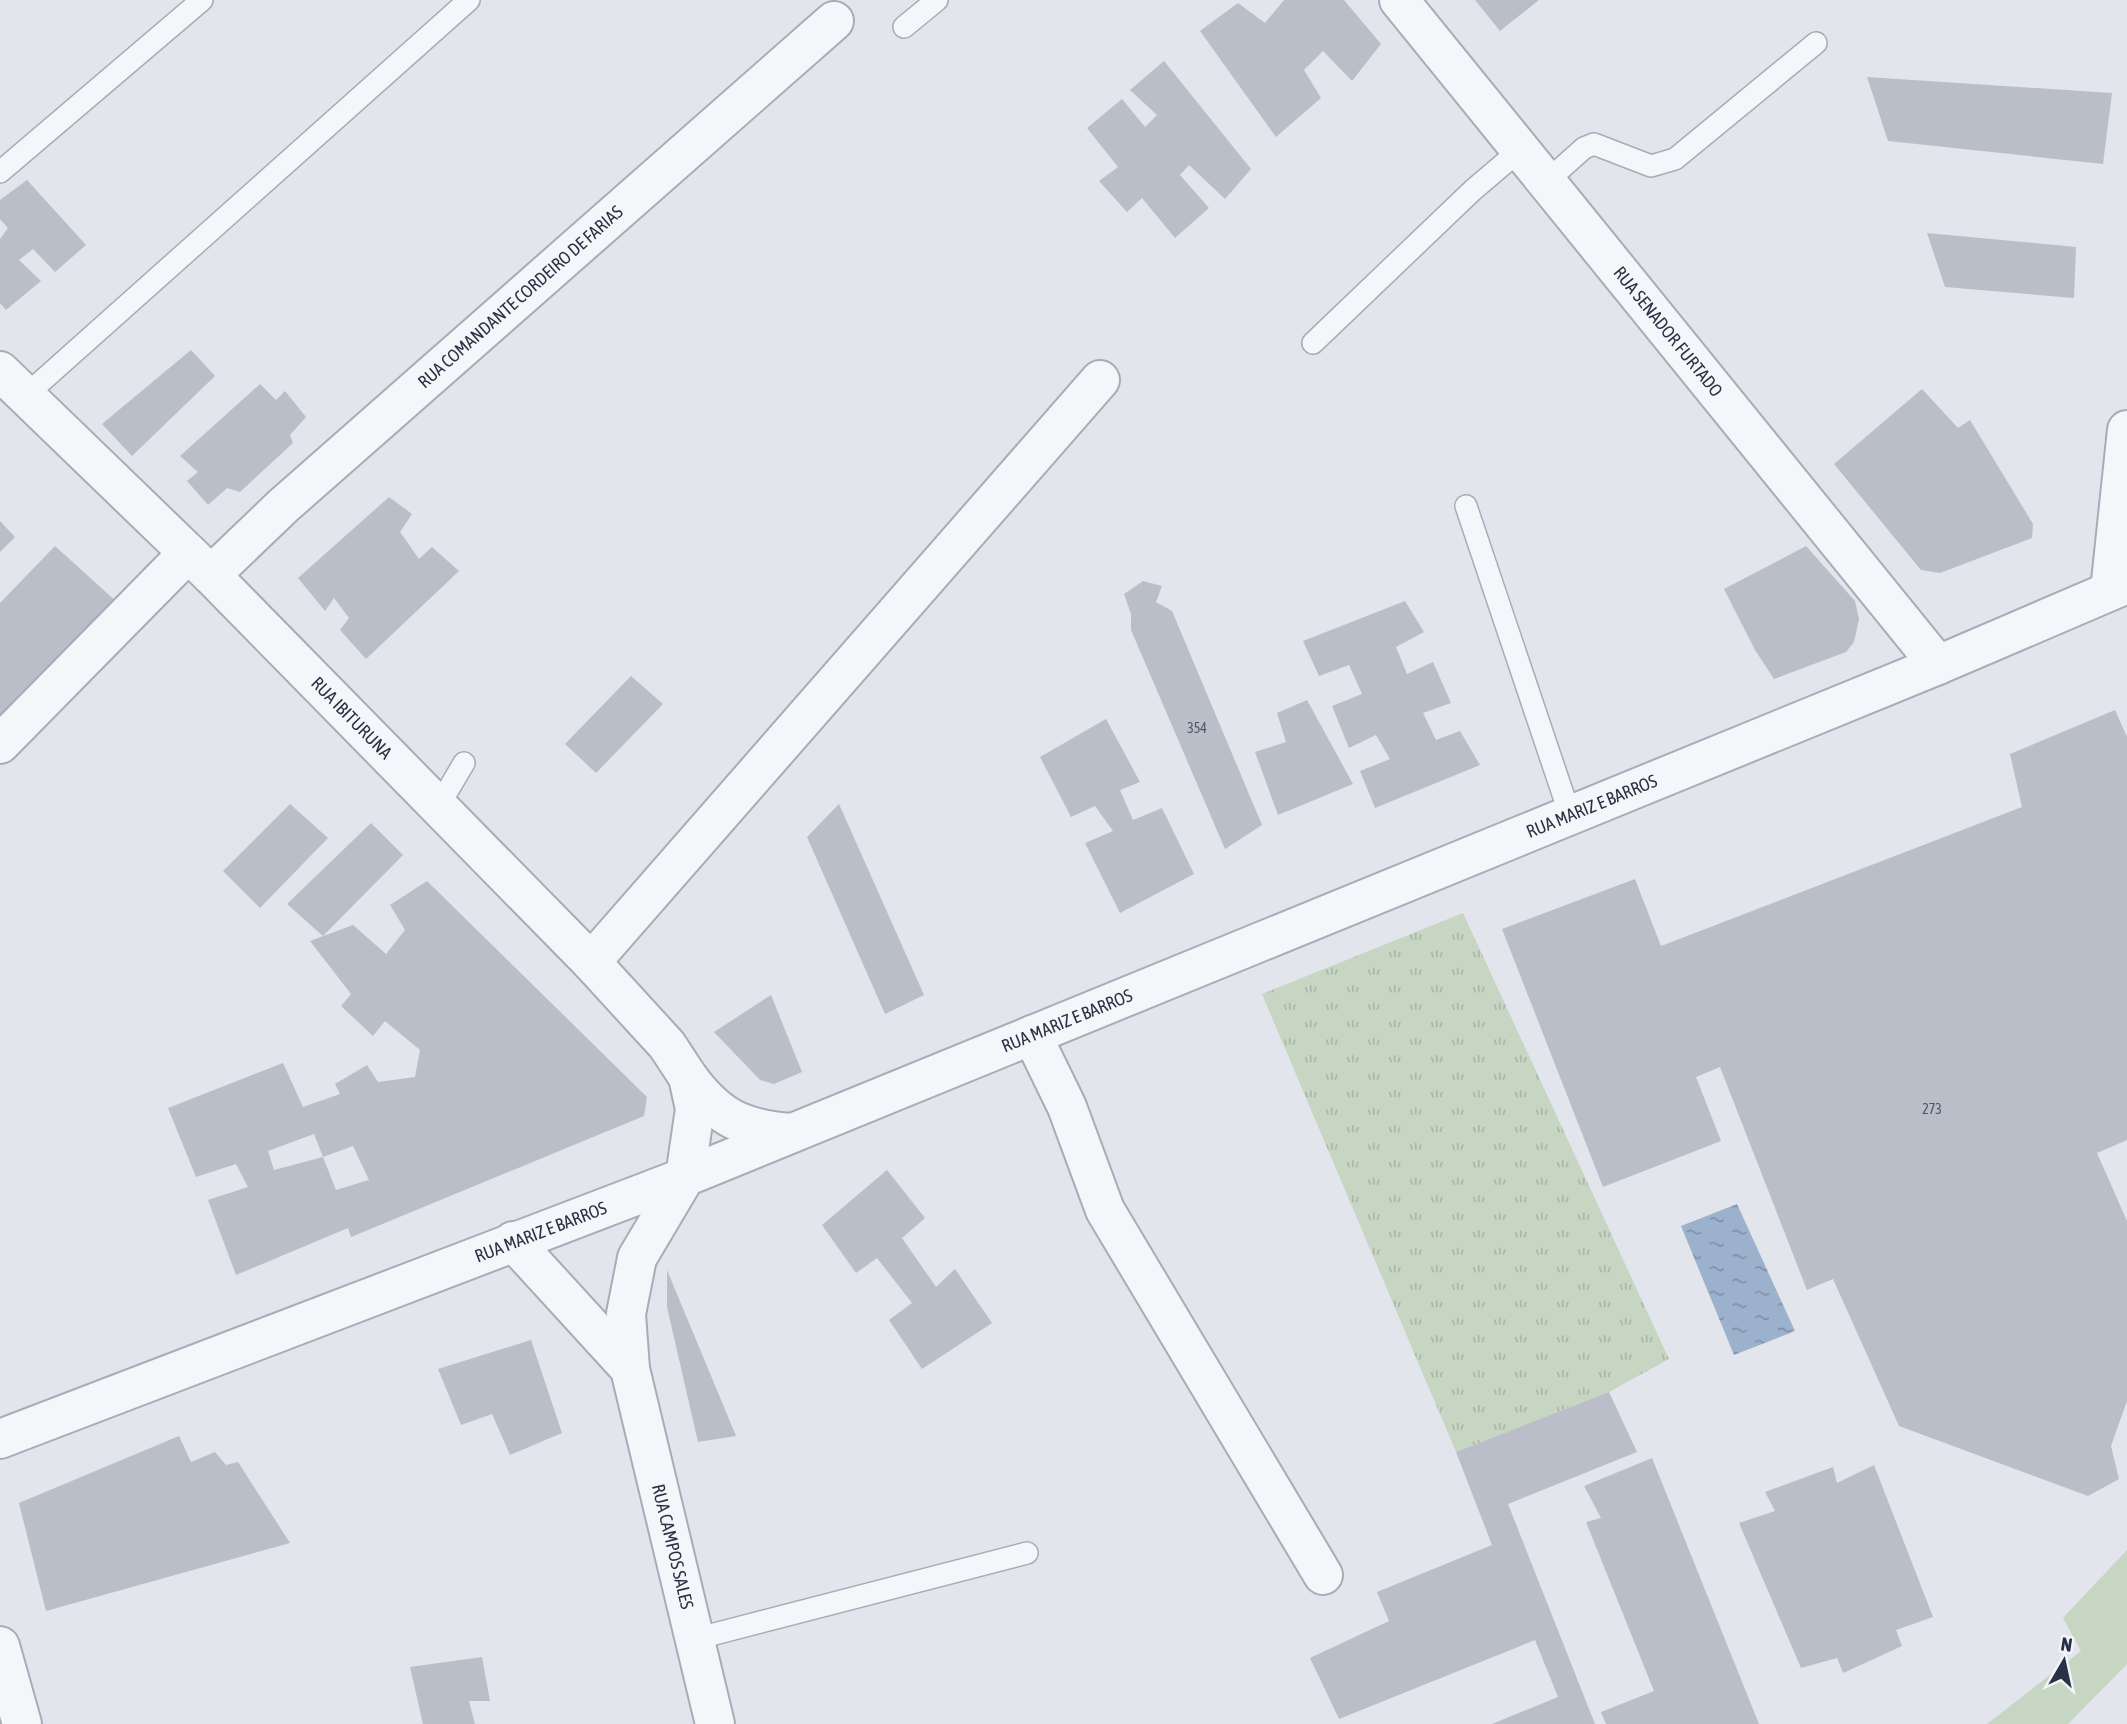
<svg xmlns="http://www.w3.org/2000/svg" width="2127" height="1724" font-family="'Asap Condensed',sans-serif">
<defs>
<pattern id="grass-tufts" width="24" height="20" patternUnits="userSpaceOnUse" patternTransform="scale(1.75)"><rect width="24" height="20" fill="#c7d5c3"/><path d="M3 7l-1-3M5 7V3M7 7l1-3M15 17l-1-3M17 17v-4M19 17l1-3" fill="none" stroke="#abb7a9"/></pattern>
<pattern id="water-ripples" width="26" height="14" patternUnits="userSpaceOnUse" patternTransform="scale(1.75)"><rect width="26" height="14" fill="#9cb2cc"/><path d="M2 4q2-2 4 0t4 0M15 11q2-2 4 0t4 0" fill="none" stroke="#7f91a7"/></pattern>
</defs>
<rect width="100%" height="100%" fill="#e2e5eb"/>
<polygon fill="url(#grass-tufts)" points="1463,913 1669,1359 1609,1392 1456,1452 1262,994"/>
<polygon fill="#c7d5c3" points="2127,1550 2127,1664 2068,1724 1987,1724 2081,1651 2063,1618"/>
<polygon fill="url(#water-ripples)" points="1737,1204 1795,1331 1734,1355 1681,1226"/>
<g fill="#b9bec9" fill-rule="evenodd">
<polygon points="1284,0 1344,0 1381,44 1352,81 1323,51 1304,70 1321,98 1276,137 1200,31 1238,3 1265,23"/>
<polygon points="1475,0 1539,0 1500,31"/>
<polygon points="1164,61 1251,169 1225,199 1189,165 1180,175 1209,208 1175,238 1142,198 1127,212 1099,181 1118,167 1087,128 1122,99 1145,127 1157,115 1130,90"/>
<polygon points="1867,77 2112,93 2103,164 1888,141"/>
<polygon points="27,180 86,245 55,272 33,249 19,260 41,281 6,310 0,303 0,239 8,228 0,219 0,200"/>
<polygon points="1927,233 2076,247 2074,298 1945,287"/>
<polygon points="191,350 215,376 132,456 102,424"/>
<polygon points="260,384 276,400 285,391 306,417 290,435 293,443 240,492 227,488 208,505 187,481 198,472 180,456"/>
<polygon points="1922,389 1958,428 1970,420 2033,524 2032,538 1940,573 1921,570 1834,464"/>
<polygon points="389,497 412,514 400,532 419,559 432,547 459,571 366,659 340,630 349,618 334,598 325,611 298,578"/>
<polygon points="0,521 15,537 0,552"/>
<polygon points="55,546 119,604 0,725 0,603"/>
<polygon points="1806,546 1855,601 1859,619 1854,642 1846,652 1774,679 1755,650 1724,589"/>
<polygon points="1143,581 1162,586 1156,602 1172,611 1262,825 1225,849 1131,630 1131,614 1124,594"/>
<polygon points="1405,601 1424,632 1396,647 1407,674 1433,662 1451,703 1423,713 1436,740 1460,731 1480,765 1375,808 1360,771 1390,759 1376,735 1349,748 1332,706 1362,694 1349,665 1319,676 1303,641"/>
<polygon points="631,676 663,704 596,773 565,744"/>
<polygon points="1307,700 1353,784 1278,815 1255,752 1286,742 1277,713"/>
<polygon points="2115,710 2127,737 2127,1140 2097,1153 2127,1221 2127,1401 2111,1446 2119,1479 2088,1496 1899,1426 1833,1279 1807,1290 1720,1067 1696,1077 1721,1141 1603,1187 1502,929 1635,879 1661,946 2022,807 2010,754"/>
<polygon points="1106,719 1140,782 1120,790 1133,820 1162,808 1194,874 1120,913 1085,843 1113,831 1095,806 1071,817 1040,757"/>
<polygon points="290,804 328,838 260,908 223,871"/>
<polygon points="839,804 924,995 885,1014 807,837"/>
<polygon points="371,823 403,855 323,936 287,904"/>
<path d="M 427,881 L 647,1097 L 644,1116 L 351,1237 L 348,1228 L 236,1275 L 208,1200 L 248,1187 L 236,1164 L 196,1177 L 168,1108 L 283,1063 L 303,1107 L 340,1094 L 335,1084 L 367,1065 L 378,1082 L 415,1077 L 420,1050 L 385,1021 L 373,1036 L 341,1006 L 351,994 L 310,941 L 353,925 L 386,954 L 405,930 L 390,905 ZM 314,1134 L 323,1157 L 274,1170 L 268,1151 ZM 353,1146 L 369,1180 L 336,1190 L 323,1157 Z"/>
<polygon points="771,995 802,1072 774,1084 760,1080 714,1032"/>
<polygon points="887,1170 925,1218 902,1238 936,1287 955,1269 992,1323 922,1369 889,1320 912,1303 877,1258 856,1273 822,1225"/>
<polygon points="667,1270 736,1436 698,1442 667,1307"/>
<polygon points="531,1340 562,1433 510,1455 492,1414 461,1425 438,1369"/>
<polygon points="1609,1392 1637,1452 1508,1504 1595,1724 1492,1724 1558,1697 1535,1640 1339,1719 1310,1658 1389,1621 1377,1592 1492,1545 1456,1452"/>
<polygon points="179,1436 191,1462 215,1452 226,1465 238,1462 290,1543 46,1611 19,1503"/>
<polygon points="1652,1458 1759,1724 1606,1724 1601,1712 1654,1691 1586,1522 1601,1518 1584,1486"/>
<polygon points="1874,1465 1933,1617 1896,1630 1902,1646 1843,1673 1837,1658 1801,1668 1739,1523 1775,1511 1765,1492 1833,1467 1837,1483"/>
<polygon points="482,1657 490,1701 469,1701 475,1724 423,1724 410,1667"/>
</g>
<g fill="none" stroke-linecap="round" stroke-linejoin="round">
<defs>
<g id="service">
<polyline points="904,27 937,0"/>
<polyline points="0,172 202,0"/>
<polyline points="1546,182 1584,148 1594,144 1651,166 1675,159 1816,43"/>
<polyline points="1313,343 1473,190 1520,150"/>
<polyline points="25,396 469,0"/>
<polyline points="1466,506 1570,815"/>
<polyline points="438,807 464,763"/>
<polyline points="695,1639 1027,1553"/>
</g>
<g id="minor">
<path id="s1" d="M 211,575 L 283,506 L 834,21"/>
<polyline points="2110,591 2127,430"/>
<polyline points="0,744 188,553"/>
<polyline points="591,962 1100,380"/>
<polyline points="1032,1035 1067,1107 1105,1210 1323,1575"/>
</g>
<g id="tertiary">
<path id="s2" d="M 1399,0 L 1938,665"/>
<path id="s3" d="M 0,371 L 211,575 L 591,962 L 667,1045 L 688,1077 L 695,1109 L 685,1177 L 637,1258 L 626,1314 L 630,1369 L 715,1724"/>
<path d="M 688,1077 C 718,1118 742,1129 791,1133"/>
<polyline points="513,1241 630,1369"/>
<path id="s4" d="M 0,1439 L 685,1177 L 1938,665 L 2127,584"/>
<polyline points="0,1646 22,1724"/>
</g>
</defs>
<use href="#service" stroke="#a7acb6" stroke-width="24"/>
<use href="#minor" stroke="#a7acb6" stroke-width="42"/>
<use href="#tertiary" stroke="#a7acb6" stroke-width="42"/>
<use href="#service" stroke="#f5f6f9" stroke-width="21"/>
<use href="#minor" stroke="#f5f6f9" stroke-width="38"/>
<use href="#tertiary" stroke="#f5f6f9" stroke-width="38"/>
</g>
<g text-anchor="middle" stroke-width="5" stroke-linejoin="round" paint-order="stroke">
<g font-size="14" fill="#4d5565">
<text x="1197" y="733">354</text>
<text x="1932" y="1114">273</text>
</g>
<g font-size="18" fill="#293244" stroke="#f2f4f8">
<text dy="6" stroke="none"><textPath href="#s1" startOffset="416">RUA COMANDANTE CORDEIRO DE FARIAS</textPath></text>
<text dy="6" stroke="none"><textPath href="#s2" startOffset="427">RUA SENADOR FURTADO</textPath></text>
<text dy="6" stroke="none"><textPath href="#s3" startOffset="494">RUA IBITURUNA</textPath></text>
<text dy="6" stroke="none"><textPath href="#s4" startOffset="1713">RUA MARIZ E BARROS</textPath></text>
<text dy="6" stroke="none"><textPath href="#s4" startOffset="1146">RUA MARIZ E BARROS</textPath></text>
<text dy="6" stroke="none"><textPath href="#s4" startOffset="579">RUA MARIZ E BARROS</textPath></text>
<text dy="6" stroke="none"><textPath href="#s3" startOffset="1477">RUA CAMPOS SALES</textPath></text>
</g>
</g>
<g transform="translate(2064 1661) rotate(9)" stroke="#f2f4f8" stroke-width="5" paint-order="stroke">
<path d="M0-5L12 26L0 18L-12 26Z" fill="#293244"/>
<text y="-10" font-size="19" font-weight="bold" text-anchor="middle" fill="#293244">N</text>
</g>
</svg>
